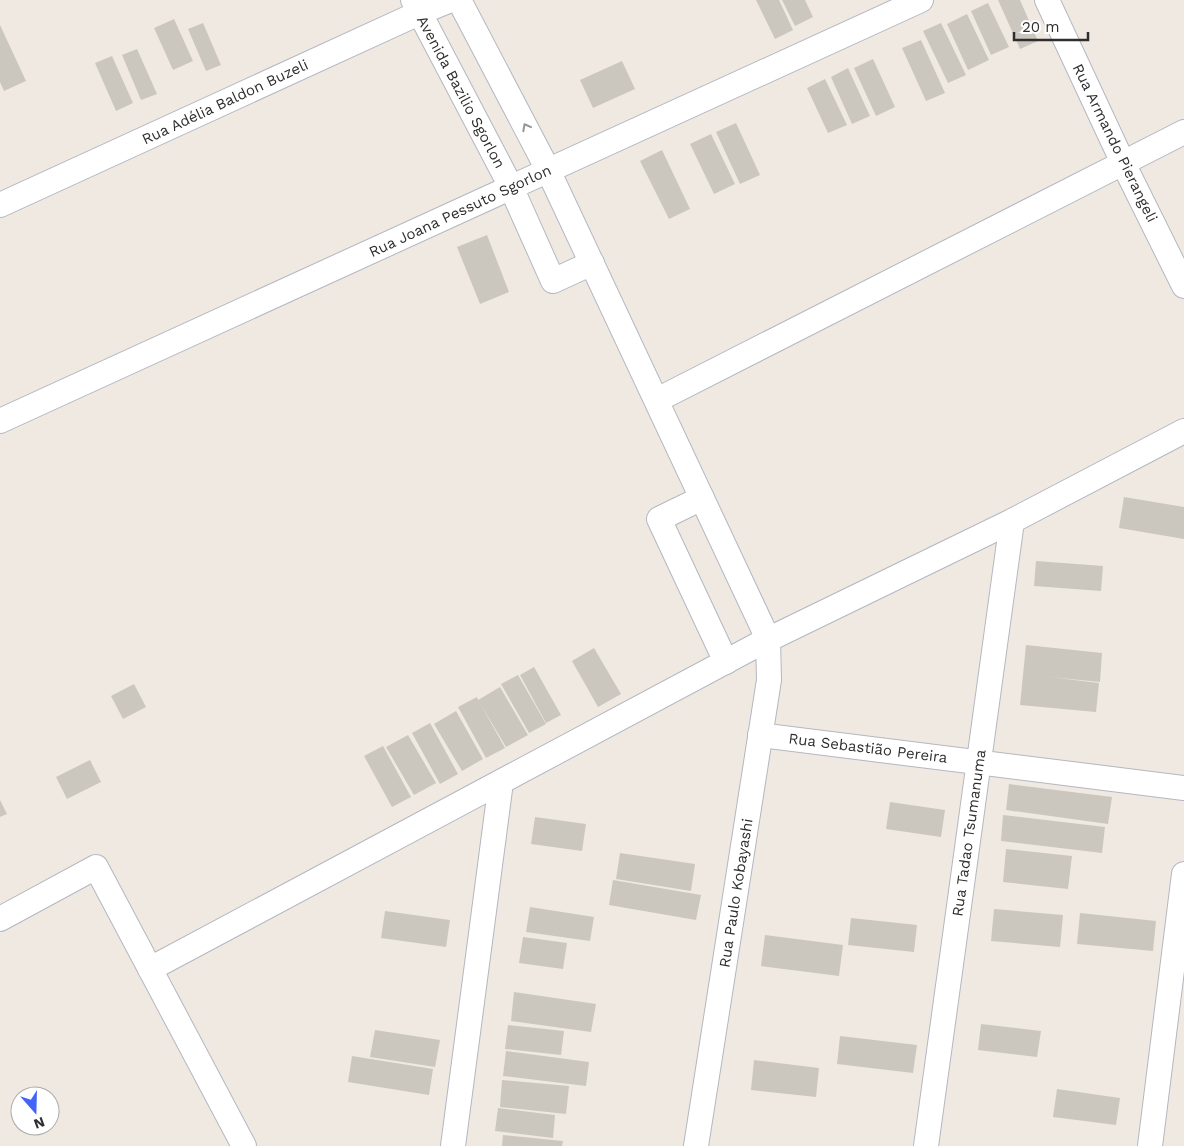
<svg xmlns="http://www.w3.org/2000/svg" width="1184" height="1146" font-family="'Work Sans',sans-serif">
<rect width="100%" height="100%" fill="#efe9e1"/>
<g fill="#cbc7bf">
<polygon points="756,0 779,0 793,30 775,39"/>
<polygon points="782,0 805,0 813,17 795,26"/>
<polygon points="998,0 1020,0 1038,41 1020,49"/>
<polygon points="988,3 1009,47 991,55 971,11"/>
<polygon points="967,14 989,60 968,70 947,24"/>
<polygon points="174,19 193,61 173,70 154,28"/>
<polygon points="203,23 221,65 206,71 188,29"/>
<polygon points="941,23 966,75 948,83 923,31"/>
<polygon points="0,25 26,81 4,91 0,82"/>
<polygon points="921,40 945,93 926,101 902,48"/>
<polygon points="137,49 157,94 141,100 122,55"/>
<polygon points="112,56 133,103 116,111 95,63"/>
<polygon points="873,59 895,107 876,116 854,68"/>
<polygon points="622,61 635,89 593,108 580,80"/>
<polygon points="848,68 870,116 852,124 831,77"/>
<polygon points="825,79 847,125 828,133 807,88"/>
<polygon points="736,123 760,175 740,184 716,132"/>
<polygon points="711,134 735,184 714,194 690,144"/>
<polygon points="662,150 690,209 669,219 640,161"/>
<polygon points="487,235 509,292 480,304 457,247"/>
<polygon points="1124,497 1184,507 1184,539 1119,528"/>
<polygon points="1036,561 1103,566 1101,591 1034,586"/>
<polygon points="1026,645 1102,653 1100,682 1050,677 1099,683 1096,712 1020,705"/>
<polygon points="594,648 621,694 598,707 572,661"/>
<polygon points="534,667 561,715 546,723 520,675"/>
<polygon points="518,675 546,724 529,733 501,684"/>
<polygon points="134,684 146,707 123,719 111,696"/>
<polygon points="500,687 528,735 506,747 480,703 505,748 486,758 458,707 477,697 478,700"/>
<polygon points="456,711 483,759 462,771 434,724"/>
<polygon points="430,723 458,774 440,784 412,733"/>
<polygon points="408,735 436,783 414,795 386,747"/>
<polygon points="383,746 411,797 392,807 364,756"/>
<polygon points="90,760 101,782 67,799 56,777"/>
<polygon points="1009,784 1112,797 1108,824 1006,810"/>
<polygon points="0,800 7,814 0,817"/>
<polygon points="890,802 945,810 941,837 886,829"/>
<polygon points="1003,815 1105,827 1102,853 1001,841"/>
<polygon points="535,817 586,824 582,851 531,844"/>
<polygon points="1006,849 1072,856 1068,889 1003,882"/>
<polygon points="620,853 695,864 691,891 616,879"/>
<polygon points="613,880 701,895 696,920 609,905"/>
<polygon points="530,907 594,917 590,941 526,932"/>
<polygon points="994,909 1063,915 1060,947 991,941"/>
<polygon points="385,911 450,920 446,947 381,938"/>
<polygon points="1080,913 1156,921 1153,951 1077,944"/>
<polygon points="851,918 917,925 914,952 848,945"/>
<polygon points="765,935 843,945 839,976 761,966"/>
<polygon points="523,937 567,943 563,969 519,963"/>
<polygon points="514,992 596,1004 591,1032 511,1021"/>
<polygon points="981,1024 1041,1031 1037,1057 978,1050"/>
<polygon points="508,1025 564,1031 561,1055 505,1049"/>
<polygon points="375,1030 440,1040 435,1067 370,1057"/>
<polygon points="840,1036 917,1045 913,1073 837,1064"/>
<polygon points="506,1051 589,1062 586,1086 503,1076"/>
<polygon points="352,1056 433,1069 429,1095 348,1082"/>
<polygon points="754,1060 819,1068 816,1097 751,1090"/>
<polygon points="502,1080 569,1086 566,1114 500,1107"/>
<polygon points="1057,1089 1120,1098 1116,1125 1053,1117"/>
<polygon points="498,1108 555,1115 553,1138 495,1131"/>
<polygon points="503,1135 563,1141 562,1146 502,1146"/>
</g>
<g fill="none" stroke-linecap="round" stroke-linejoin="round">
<defs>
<g id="street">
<polyline points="413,0 511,187 553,281 592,263"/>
<polyline points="459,0 548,170 768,639 769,680 696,1146"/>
<polyline points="1047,0 1123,163 1184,286"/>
<polyline points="0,205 419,13 451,0"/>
<polyline points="657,400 1184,132"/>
<polyline points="0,421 921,0"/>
<polyline points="702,498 659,519 726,662"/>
<polyline points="760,735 1184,788"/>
<polyline points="0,919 96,867 244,1146"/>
<polyline points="150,969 757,645 1012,521 1184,431"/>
<polyline points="453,1146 501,782"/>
<polyline points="926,1146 1012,521"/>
<polyline points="1150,1146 1184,874"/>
</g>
</defs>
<use href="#street" stroke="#b4b7c1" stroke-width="26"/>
<use href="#street" stroke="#fff" stroke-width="24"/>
</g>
<defs><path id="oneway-chevron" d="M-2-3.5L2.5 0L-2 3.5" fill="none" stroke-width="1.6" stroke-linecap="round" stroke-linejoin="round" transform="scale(1.25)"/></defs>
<use stroke="#969696" href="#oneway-chevron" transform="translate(526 127) rotate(-118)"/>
<g text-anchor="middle" stroke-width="4" stroke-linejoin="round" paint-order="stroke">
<g font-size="15" fill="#2e2e2e" stroke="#fff">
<text transform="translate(461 92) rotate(62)" y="5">Avenida Bazilio Sgorlon</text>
<text transform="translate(225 102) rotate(-25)" y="5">Rua Adélia Baldon Buzeli</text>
<text transform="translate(1115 143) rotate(64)" y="5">Rua Armando Pierangeli</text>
<text transform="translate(460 211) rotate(-25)" y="5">Rua Joana Pessuto Sgorlon</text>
<text transform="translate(868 748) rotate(7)" y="5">Rua Sebastião Pereira</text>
<text transform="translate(969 833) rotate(-82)" y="5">Rua Tadao Tsumanuma</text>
<text transform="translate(736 893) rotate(-81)" y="5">Rua Paulo Kobayashi</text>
</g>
</g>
<g transform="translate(35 1111) rotate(160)"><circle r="24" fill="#ffffff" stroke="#ababab"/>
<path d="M0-4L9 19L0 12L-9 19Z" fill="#4264fb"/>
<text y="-8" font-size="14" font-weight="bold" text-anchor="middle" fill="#2e2e2e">N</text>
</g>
<path d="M1014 32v8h74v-8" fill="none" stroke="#2e2e2e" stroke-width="2.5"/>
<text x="1022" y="32" font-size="15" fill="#2e2e2e" stroke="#ffffff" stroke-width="4" paint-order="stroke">20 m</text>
</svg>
